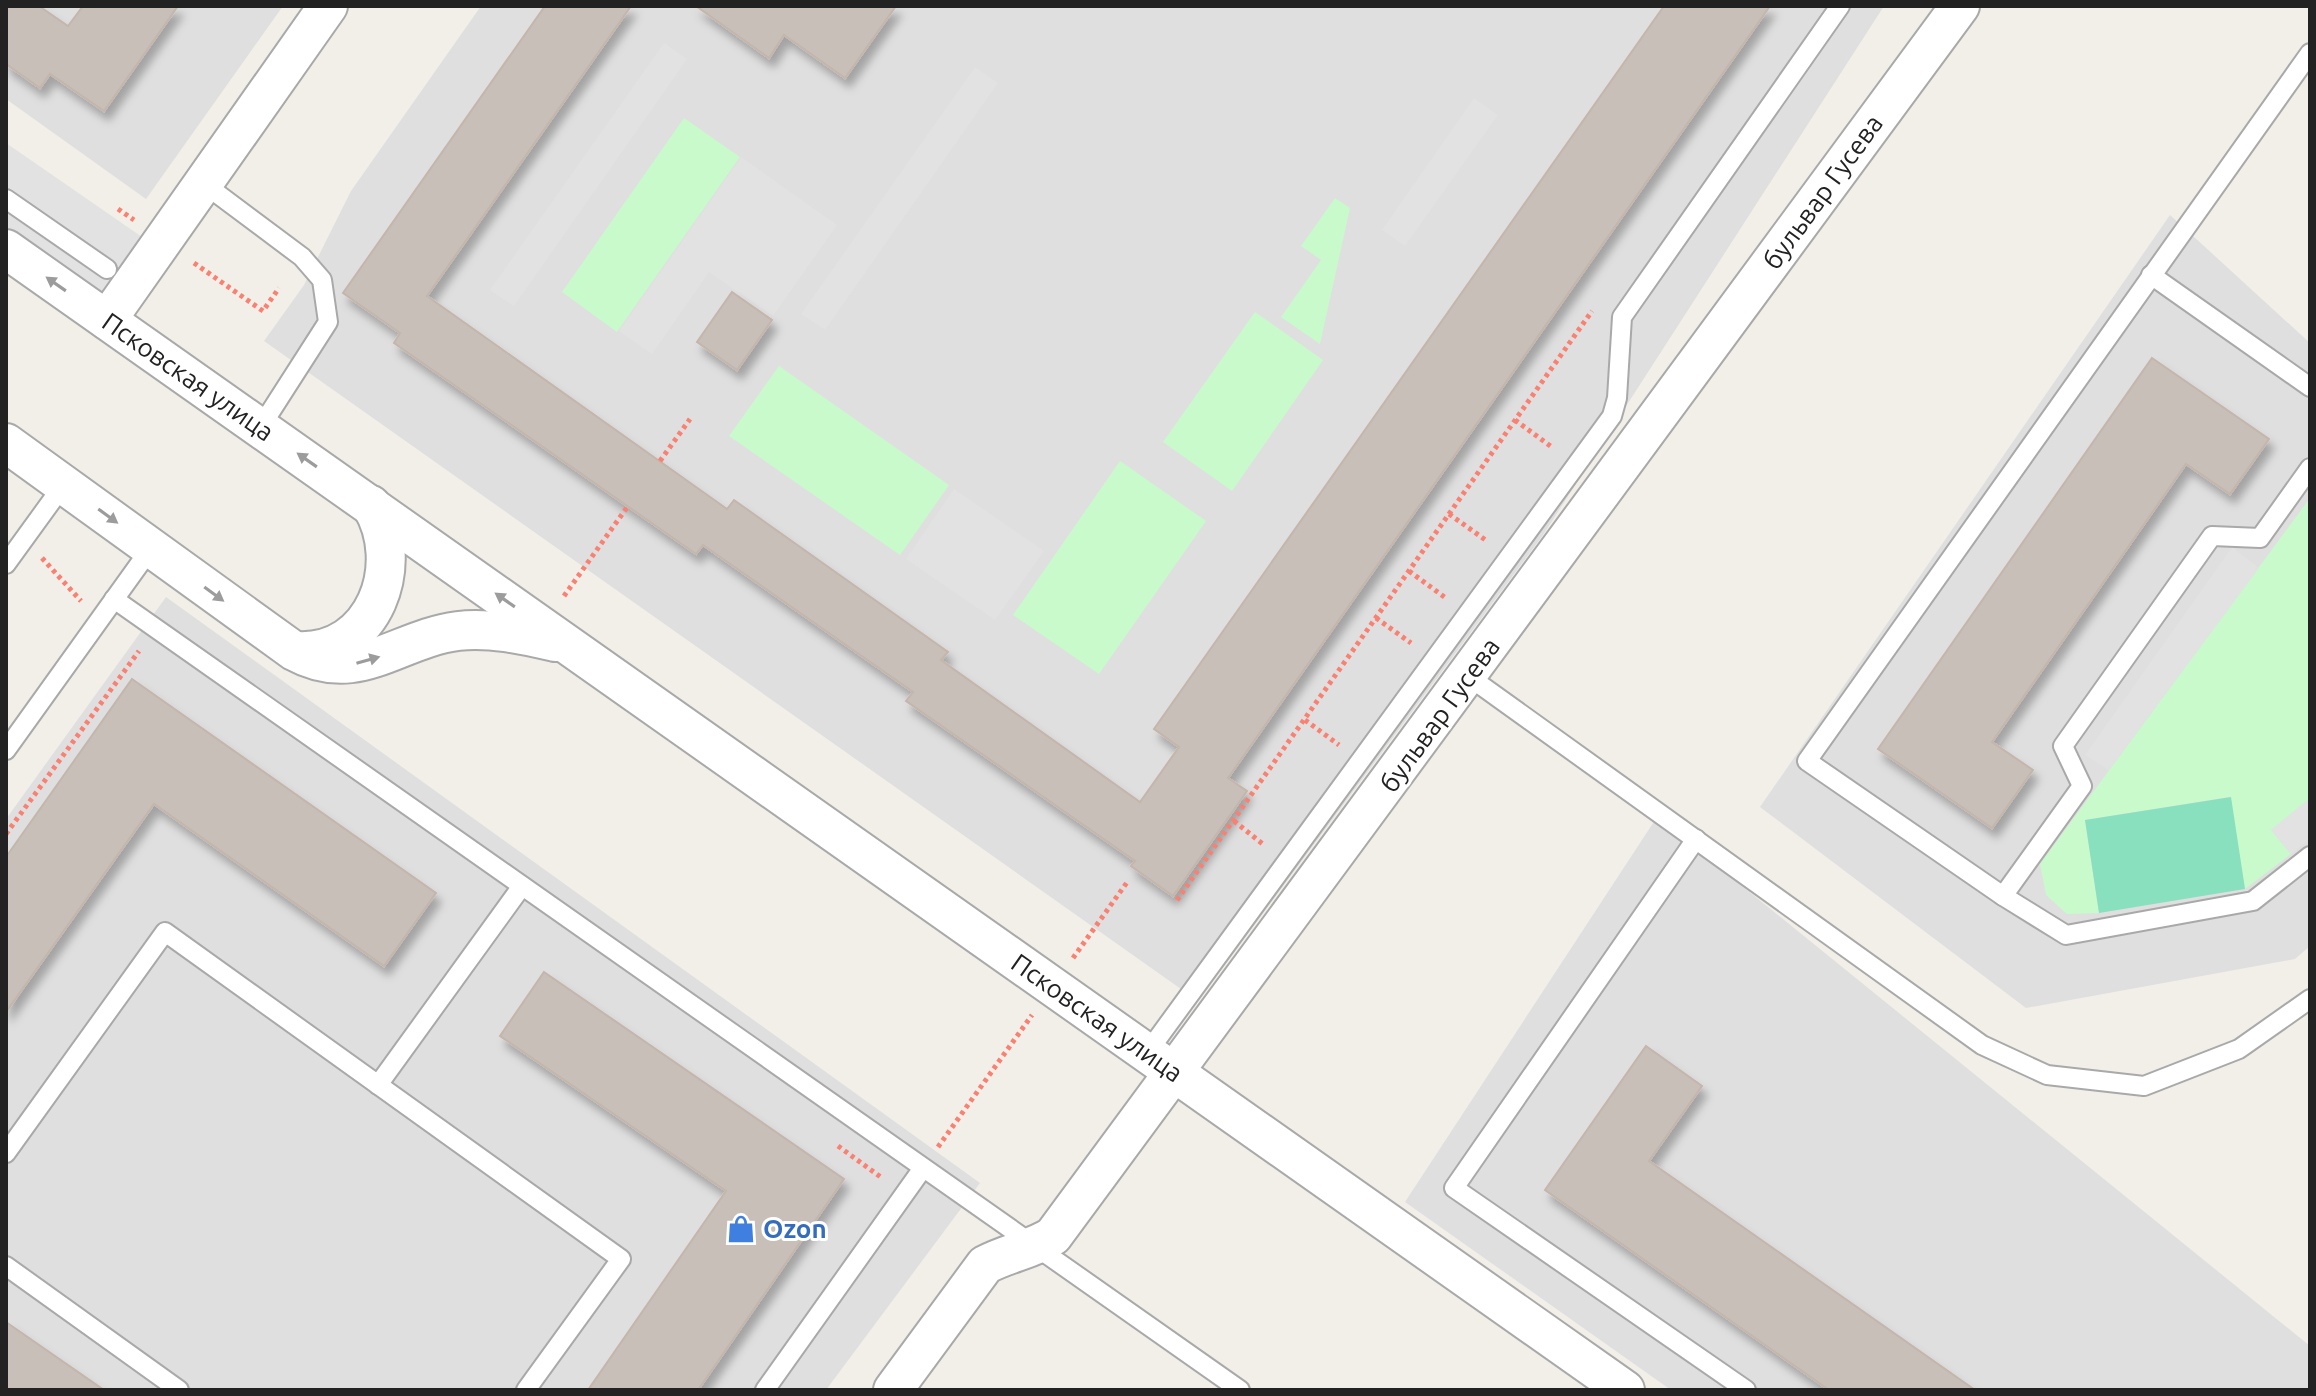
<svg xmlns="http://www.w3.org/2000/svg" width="2316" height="1396" font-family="Ubuntu,sans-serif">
<defs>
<filter id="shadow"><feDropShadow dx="5" dy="9" stdDeviation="4" flood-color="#0004"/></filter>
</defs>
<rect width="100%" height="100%" fill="#f2efe9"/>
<g fill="#e0dfdf">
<polygon points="6,6 283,6 146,199 6,99"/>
<polygon points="481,6 1884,6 1543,535 1198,1001 264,341 304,285 351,191"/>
<polygon points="2170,215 2310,343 2310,946 2295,959 2026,1008 1760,807"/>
<polygon points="166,597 980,1183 826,1390 6,1390 6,819"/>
<polygon points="1657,817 2310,1346 2310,1390 1671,1390 1405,1202"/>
</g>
<g fill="#c8facc">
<polygon points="684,118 740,157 617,332 562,292"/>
<polygon points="1335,198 1350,208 1320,344 1281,317 1321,260 1301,246"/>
<polygon points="1255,312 1323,360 1232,491 1163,442"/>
<polygon points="779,366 949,485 900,555 729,436"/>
<polygon points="1120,461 1206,521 1099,674 1013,615"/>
<polygon points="2310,498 2310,798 2271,830 2291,854 2245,889 2230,797 2085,820 2099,913 2067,914 2046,895 2040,864"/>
</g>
<polygon fill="#88e0be" points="2231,797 2245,889 2099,913 2085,820"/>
<g fill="#e2e2e2">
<polygon points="664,43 687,59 514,306 490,290"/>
<polygon points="975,67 998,83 825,330 801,314"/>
<polygon points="1474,98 1498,115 1405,246 1382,230"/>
<polygon points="6,143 142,237 102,295 6,229"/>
<polygon points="741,157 837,225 773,316 709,272 652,354 619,331"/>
<polygon points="954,489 1044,551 995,620 906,559"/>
<polygon points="2232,547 2259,568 2109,770 2085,755"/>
<polygon points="2310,798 2310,839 2291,854 2271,830"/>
</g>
<g fill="#c7bfb8" stroke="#c4b6ab" stroke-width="2" filter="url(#shadow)">
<polygon points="6,6 39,6 68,26 83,6 178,6 104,111 50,74 40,88 6,64"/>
<polygon points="545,6 631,6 427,296 727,509 734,500 948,652 941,660 1140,802 1179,747 1154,729 1664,6 1770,6 1228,778 1247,791 1173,896 1131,866 1135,861 906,701 913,692 703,545 696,554 394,343 400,333 343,293"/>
<polygon points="696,6 896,6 845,78 784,35 769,58"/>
<polygon points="732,292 772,320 737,370 697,342"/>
<polygon points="2152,358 2269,439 2230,494 2186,464 1992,742 2033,770 1992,828 1878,749"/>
<polygon points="132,679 436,893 384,966 154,804 6,1012 6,857"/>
<polygon points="544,972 844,1179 698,1390 588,1390 726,1191 500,1036"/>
<polygon points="1646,1046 1702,1086 1649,1161 1975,1390 1829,1390 1545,1190"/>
<polygon points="6,1322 104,1390 6,1390"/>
</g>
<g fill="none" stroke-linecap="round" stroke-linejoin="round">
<defs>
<g id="lane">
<polyline points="2310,53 1807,761 2003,896 2082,786 2063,746 2212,536 2260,538 2310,468"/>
<polyline points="203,183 302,257 322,280 328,322 260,428"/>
<polyline points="6,199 107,269"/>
<polyline points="2151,275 2310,387"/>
<polyline points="6,564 64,484"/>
<polyline points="114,599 1240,1390"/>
<polyline points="1468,676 1982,1045 2047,1075 2144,1086 2239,1049 2310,999"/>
<polyline points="6,750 151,548"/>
<polyline points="1696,839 1454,1188 1746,1390"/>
<polyline points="2003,896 2066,935 2253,901 2310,856"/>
<polyline points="1147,1053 1612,416 1617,398 1622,317 1840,6"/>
<polyline points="378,1085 522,886"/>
<polyline points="6,1153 165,932 621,1259 526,1390"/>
<polyline points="6,1266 179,1390"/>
<polyline points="765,1390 923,1168"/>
</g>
<g id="street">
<polyline points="6,249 1625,1390"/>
<polyline points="107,320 328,6"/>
<path d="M 6,443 L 294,651 C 358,686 396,639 458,631 C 489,627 524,635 555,642"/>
<path d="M 297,651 C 375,655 407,564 371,505"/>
<path d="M 893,1390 L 985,1265 C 1007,1253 1031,1250 1053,1236 L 1960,6"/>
</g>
</defs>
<use href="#lane" stroke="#a9a9a9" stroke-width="22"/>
<use href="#street" stroke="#a9a9a9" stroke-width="42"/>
<g stroke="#fa8072" stroke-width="5" stroke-dasharray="4 4" stroke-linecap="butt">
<polyline points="118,209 134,220"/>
<polyline points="194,263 263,311 279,288"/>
<polyline points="1515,420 1553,448"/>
<polyline points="660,461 690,419"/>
<polyline points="1449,514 1487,541"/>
<polyline points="42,558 81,601"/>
<polyline points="1409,571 1447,599"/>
<polyline points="564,596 628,506"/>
<polyline points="1376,618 1411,643"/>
<polyline points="1305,720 1339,745"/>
<polyline points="1234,821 1264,845"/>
<polyline points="6,834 139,651"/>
<polyline points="1177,900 1592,311"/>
<polyline points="1073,958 1128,881"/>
<polyline points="838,1146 882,1178"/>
<polyline points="938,1147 1032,1015"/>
</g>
<use href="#lane" stroke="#fff" stroke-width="18"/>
<use href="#street" stroke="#fff" stroke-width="38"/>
</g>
<defs><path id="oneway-solid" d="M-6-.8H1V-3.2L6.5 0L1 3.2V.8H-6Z" transform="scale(2)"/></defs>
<g fill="#9c9c9c">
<use href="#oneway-solid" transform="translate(56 284) rotate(-145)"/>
<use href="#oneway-solid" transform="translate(307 460) rotate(-145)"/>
<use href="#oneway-solid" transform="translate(108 516) rotate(36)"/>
<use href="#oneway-solid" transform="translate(214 594) rotate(36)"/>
<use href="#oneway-solid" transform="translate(505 600) rotate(-145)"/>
<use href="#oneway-solid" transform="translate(368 660) rotate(-16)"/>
</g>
<defs>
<symbol id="shop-bare" viewBox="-9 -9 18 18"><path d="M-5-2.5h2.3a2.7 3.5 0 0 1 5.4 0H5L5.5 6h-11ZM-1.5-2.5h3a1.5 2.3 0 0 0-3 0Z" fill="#3f7fe0" stroke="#fff" stroke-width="2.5" paint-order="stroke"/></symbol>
</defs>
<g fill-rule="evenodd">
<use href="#shop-bare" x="721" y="1209" width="40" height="40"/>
</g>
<g text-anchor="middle" stroke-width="6" stroke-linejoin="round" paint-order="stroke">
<g font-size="26" fill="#222" stroke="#fff">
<text transform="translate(1823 192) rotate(-54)" y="9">бульвар Гусева</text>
<text transform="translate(188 377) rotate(35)" y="9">Псковская улица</text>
<text transform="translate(1440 715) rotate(-54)" y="9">бульвар Гусева</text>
<text transform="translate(1097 1018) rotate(35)" y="9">Псковская улица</text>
</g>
<g font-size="26" font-weight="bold" fill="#366cbe" stroke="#fff" text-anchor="start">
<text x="763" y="1238">Ozon</text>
</g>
</g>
<rect width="2316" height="1396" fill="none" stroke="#222222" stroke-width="16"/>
</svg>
